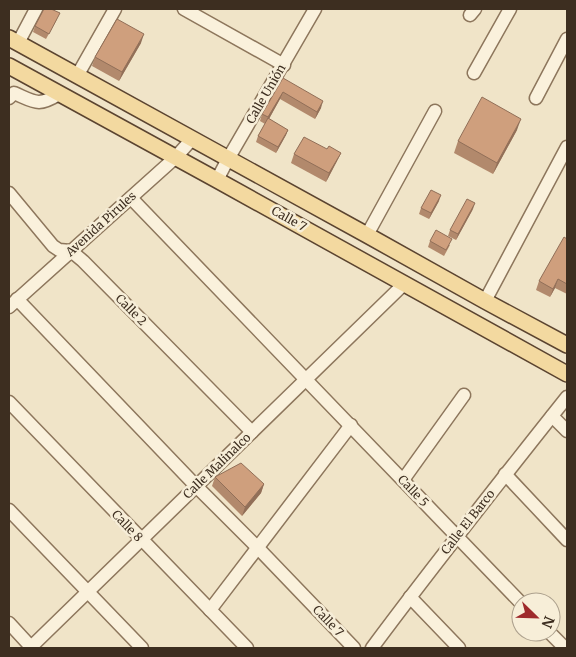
<svg xmlns="http://www.w3.org/2000/svg" width="576" height="657" font-family="Merriweather,serif">
<rect width="100%" height="100%" fill="#f0e4c8"/>
<g fill="none" stroke-linecap="round" stroke-linejoin="round">
<defs>
<g id="minor">
<polyline points="184,9 284,65"/>
<polyline points="470,15 475,9"/>
<polyline points="18,43 36,9"/>
<polyline points="474,73 510,9"/>
<polyline points="77,76 115,9"/>
<path d="M 9,98 L 14,93 C 35,102 38,107 59,94"/>
<polyline points="536,98 567,39"/>
<polyline points="217,180 228,159 315,9"/>
<polyline points="9,193 53,246 59,250 71,251 83,261 252,432"/>
<polyline points="131,198 521,603"/>
<polyline points="367,235 435,111"/>
<polyline points="17,299 196,486 258,548 354,648"/>
<polyline points="485,301 567,147"/>
<polyline points="9,307 176,157 192,139"/>
<polyline points="9,402 247,648"/>
<polyline points="552,416 567,431"/>
<polyline points="505,474 567,540"/>
<polyline points="403,480 464,395"/>
<polyline points="9,510 142,648"/>
<polyline points="410,597 459,648"/>
<polyline points="210,610 351,425"/>
<polyline points="9,623 32,648"/>
<polyline points="549,632 565,648"/>
<polyline points="30,648 405,283"/>
<path d="M 372,648 C 435,563 501,480 567,397"/>
</g>
<g id="major">
<polyline points="9,38 367,235 485,301 567,345"/>
<polyline points="9,66 217,180 567,374"/>
</g>
</defs>
<use href="#minor" stroke="#8d765c" stroke-width="15"/>
<use href="#major" stroke="#5b4430" stroke-width="18"/>
<use href="#minor" stroke="#faf1dc" stroke-width="12"/>
<use href="#major" stroke="#f3d9a0" stroke-width="15"/>
</g>
<g fill="#b2896c">
<polygon points="57,19 46,39 33,32 35,26"/>
<polygon points="141,43 119,81 92,66 95,57"/>
<polygon points="283,78 321,108 315,119 280,99 269,119 288,130 286,135 276,153 256,142 258,136 265,124 260,121 262,114"/>
<polygon points="517,130 493,174 454,153 458,141"/>
<polygon points="327,149 341,153 337,161 326,182 291,163 294,154"/>
<polygon points="439,201 429,219 419,214 421,208"/>
<polygon points="473,209 456,240 448,236 450,230"/>
<polygon points="567,239 567,294 555,288 550,297 536,290 539,281"/>
<polygon points="430,241 450,245 444,256 428,247"/>
<polygon points="215,477 264,484 261,493 242,516 212,486"/>
</g>
<g fill="#916f58">
<polygon points="144,34 141,43 119,81 122,72"/>
<polygon points="283,92 280,99 266,124 268,117"/>
<polygon points="323,101 321,108 315,119 317,112"/>
<polygon points="521,119 517,130 493,174 497,163"/>
<polygon points="288,130 286,135 276,153 278,147"/>
<polygon points="341,153 337,161 326,182 329,173"/>
<polygon points="441,195 439,201 429,219 431,213"/>
<polygon points="475,203 473,209 456,240 458,234"/>
<polygon points="558,279 555,288 550,297 553,289"/>
<polygon points="264,484 261,493 242,516 245,507"/>
</g>
<g fill="#cf9f7d" stroke="#916f58">
<polygon points="44,9 51,9 60,13 49,34 35,26"/>
<polygon points="117,19 144,34 122,72 95,57"/>
<polygon points="283,78 323,101 317,112 283,92 268,117 262,114"/>
<polygon points="482,97 521,119 497,163 458,141"/>
<polygon points="268,118 288,130 278,147 258,136"/>
<polygon points="304,137 327,149 329,146 341,153 329,173 294,154"/>
<polygon points="431,190 441,195 431,213 421,208"/>
<polygon points="467,199 475,203 458,234 450,230"/>
<polygon points="436,230 452,239 446,250 430,241"/>
<polygon points="564,237 567,239 567,284 558,279 553,289 539,281"/>
<polygon points="241,463 264,484 245,507 215,477"/>
</g>
<g text-anchor="middle" stroke-width="5" stroke-linejoin="round" paint-order="stroke">
<g font-size="12" fill="#3d2e20" stroke="#f7eed8">
<text transform="translate(266 94) rotate(-60)" y="4">Calle Unión</text>
<text transform="translate(289 219) rotate(29)" y="4">Calle 7</text>
<text transform="translate(101 224) rotate(-42)" y="4">Avenida Pirules</text>
<text transform="translate(131 310) rotate(45)" y="4">Calle 2</text>
<text transform="translate(217 466) rotate(-44)" y="4">Calle Malinalco</text>
<text transform="translate(413 491) rotate(46)" y="4">Calle 5</text>
<text transform="translate(468 522) rotate(-52)" y="4">Calle El Barco</text>
<text transform="translate(127 526) rotate(46)" y="4">Calle 8</text>
<text transform="translate(328 621) rotate(46)" y="4">Calle 7</text>
</g>
</g>
<rect width="576" height="657" fill="none" stroke="#3d2e20" stroke-width="20"/>
<g transform="translate(536 617) rotate(113)"><circle r="24" fill="#f7eed8" stroke="#ada18e"/>
<path d="M0-4L9 19L0 12L-9 19Z" fill="#9e2a2b"/>
<text y="-8" font-size="14" font-weight="bold" text-anchor="middle" fill="#3d2e20">N</text>
</g>
</svg>
